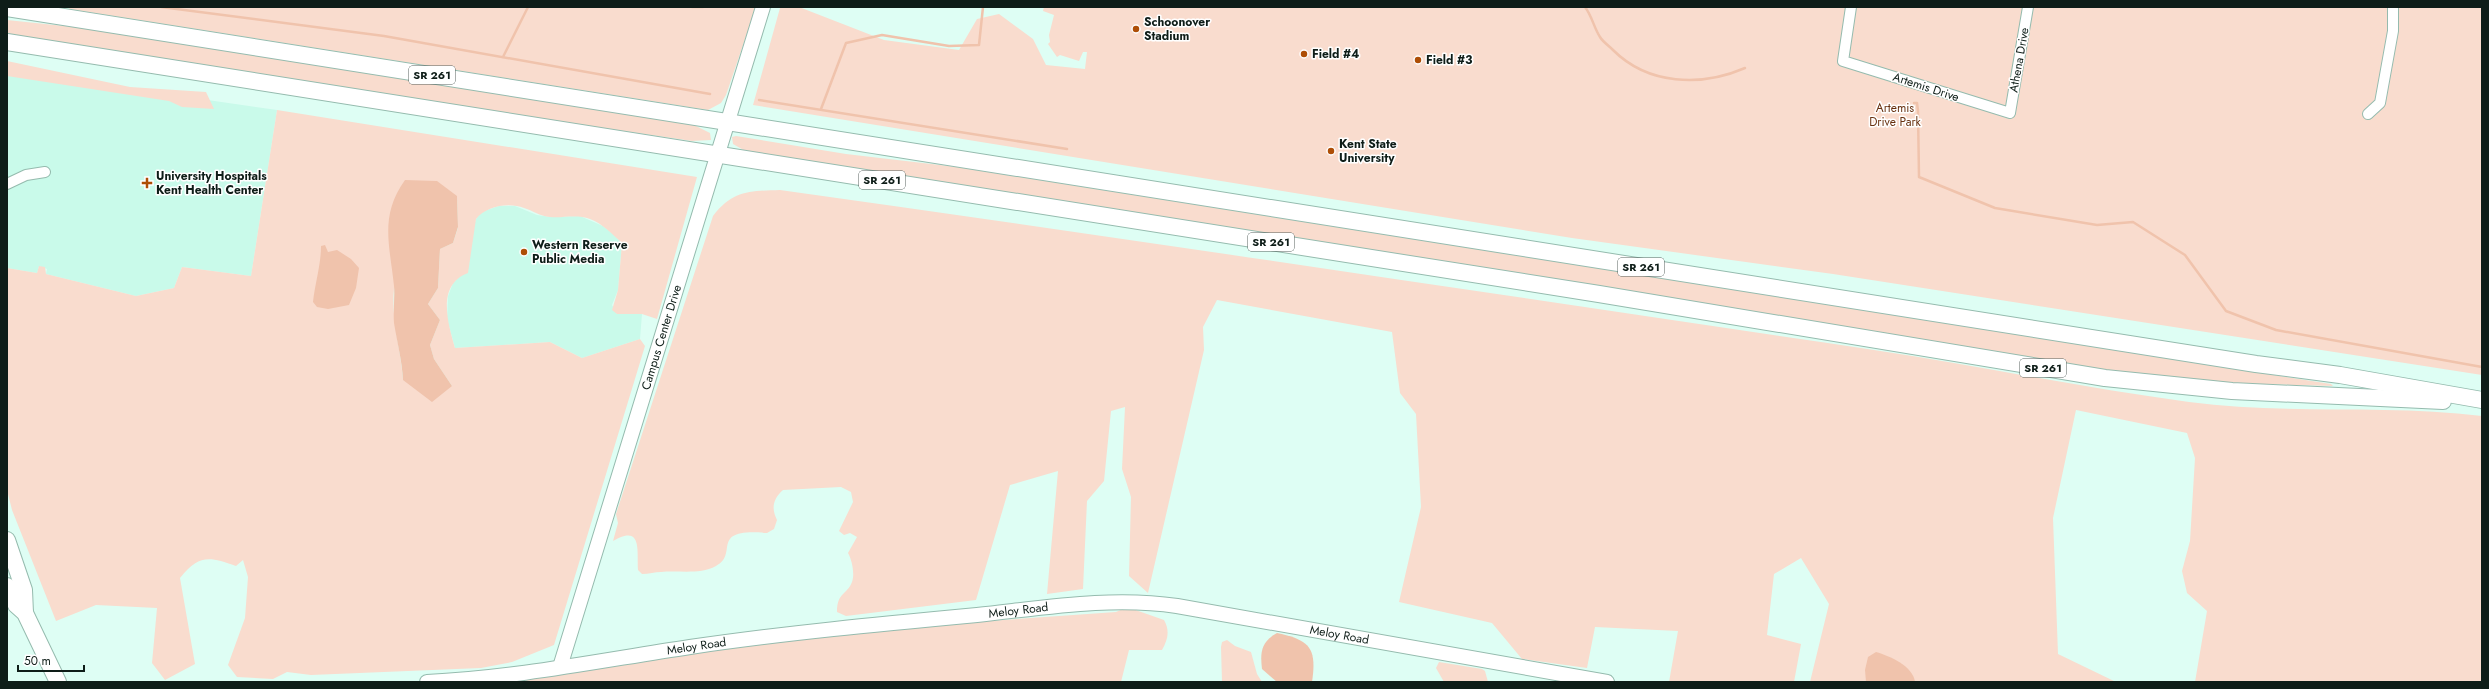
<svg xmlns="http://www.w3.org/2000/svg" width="2489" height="689" font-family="Jost,sans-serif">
<rect width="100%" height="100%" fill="#defef4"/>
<g fill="#c9faea">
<polygon points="7,71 277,110 251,276 182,267 174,288 136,296 46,274 47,269 39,266 37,273 7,268"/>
<polygon points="499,206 515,206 537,215 551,217 580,216 603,226 613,234 622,243 618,290 612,305 617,314 642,314 640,339 582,358 550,342 455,348 447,319 448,296 453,283 459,277 476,219 481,212"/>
</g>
<g fill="#f9dcce" fill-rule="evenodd">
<polygon points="70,7 756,7 726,95 721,103 708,110 69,9"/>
<polygon points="789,7 799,7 884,40 959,50 977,19 999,14 1033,39 1046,65 1085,69 1087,52 1083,52 1079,61 1060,55 1057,57 1048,44 1050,42 1049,35 1054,15 1043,11 1044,7 2482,7 2482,375 1833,274 1572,238 753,105 780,8"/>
<polygon points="7,20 112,31 694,125 710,133 711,140 692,141 522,116 7,35"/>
<polygon points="7,61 130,87 206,92 214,109 182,107 169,101 7,76"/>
<path d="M 277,110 L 697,177 L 657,319 L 642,314 L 617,314 L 612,310 L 618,290 L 622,243 C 612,234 603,224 590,219 C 577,214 564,218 550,217 C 539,216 534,211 524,208 C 509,202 486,206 476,219 L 468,273 C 436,285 448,323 455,348 L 550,342 L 582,358 L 640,339 L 645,346 L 554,645 L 512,662 L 481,668 L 311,675 L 287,672 L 273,679 L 237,677 L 228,665 L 245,618 L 248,577 L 243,560 L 236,566 C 208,556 199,555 180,578 L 195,664 L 165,680 L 152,663 L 157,608 L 96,605 L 56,621 L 12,510 L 7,490 L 7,268 L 37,273 L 39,266 L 45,267 L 46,274 L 136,296 L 174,288 L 182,267 L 251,276 ZM 457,196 L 458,228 L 453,243 L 440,249 L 438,288 L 428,304 L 440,320 L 430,345 L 434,359 L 452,386 L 403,380 C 401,350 391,320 394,289 C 395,281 448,209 457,196 Z"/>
<polygon points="736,136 846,154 957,167 2331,384 2333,386 2228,383 2148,376 2069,365 747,152 733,144 732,137"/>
<path d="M 780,190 C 1145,241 1509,296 1874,350 C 1979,366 2084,388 2189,402 C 2287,415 2385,404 2482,416 L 2482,682 L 2195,682 L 2207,611 L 2187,593 L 2182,571 L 2190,541 L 2195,458 L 2187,433 L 2076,410 L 2053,518 L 2058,654 L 2116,682 L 1810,682 L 1829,604 L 1801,558 L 1774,574 L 1767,635 L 1801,644 L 1794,682 L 1669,682 L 1678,631 L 1595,627 L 1587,668 L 1522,659 L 1492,623 L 1399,602 L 1421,507 L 1416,414 L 1400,393 L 1392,332 L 1217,300 L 1203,327 L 1204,350 L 1148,593 L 1129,576 L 1131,497 L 1122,469 L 1125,407 L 1111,411 L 1104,481 L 1087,501 L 1083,589 L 1047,594 L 1058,471 L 1010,485 L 976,600 L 846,616 L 837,612 C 837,592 847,595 852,582 C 855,574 852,560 848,553 L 857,537 L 850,533 L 844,535 L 839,531 L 853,502 L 851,492 L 841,487 L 783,490 C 773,499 771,508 777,520 L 774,529 L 767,533 C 707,528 740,554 716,566 C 699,575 679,570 661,572 C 655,572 649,574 642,574 L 638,570 C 637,549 642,524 613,541 L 618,523 L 616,514 L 713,216 C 733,190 750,191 780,190 Z"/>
<path d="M 1127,607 L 1164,620 C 1170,631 1168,639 1162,650 L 1129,650 L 1121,682 L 494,682 L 694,650 L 945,624 L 1116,612 Z"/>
<polygon points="1227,640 1235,646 1251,652 1257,674 1262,682 1222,682 1221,647 1222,642"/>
<polygon points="1439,662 1482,669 1485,671 1488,682 1444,682 1436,668"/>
</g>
<g fill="#f0c3ac">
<path d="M 405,180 L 437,181 L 457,196 L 458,227 L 453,243 L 440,249 L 438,288 L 428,304 L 440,320 L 430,345 L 434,359 L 452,386 L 432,402 L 403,380 C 402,360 397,342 394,323 C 393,311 395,298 394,286 C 390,246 379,216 405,180 Z"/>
<path d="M 325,245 L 328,252 L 337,250 L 351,259 L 359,268 L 356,288 L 349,305 L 328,309 L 317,307 L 313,302 C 315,283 321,265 321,246 Z"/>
<path d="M 1277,633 C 1310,640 1317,648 1312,682 L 1277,682 L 1262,669 C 1260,652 1261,642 1277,633 Z"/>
<path d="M 1876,652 C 1890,656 1913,666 1915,682 L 1866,682 L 1865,670 L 1868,657 Z"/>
</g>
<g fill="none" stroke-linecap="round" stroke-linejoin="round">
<g stroke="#f0c3ac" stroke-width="2.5">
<polyline points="161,7 384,36 710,94"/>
<polyline points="692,7 703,7"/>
<path d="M 1585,7 C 1592,16 1594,28 1600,37 C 1603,42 1609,46 1613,50 C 1648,85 1701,87 1745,68"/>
<polyline points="503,57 528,7"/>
<polyline points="759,100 1067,149"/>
<polyline points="1914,103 1917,103 1918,111 1919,177 1995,208 2097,225 2133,222 2185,255 2226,311 2276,330 2482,367"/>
<polyline points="821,109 846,43 882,35 949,46 979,45 983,7"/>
</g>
<defs>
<g id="street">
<polyline points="1851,7 1843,61 2010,113 2028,7"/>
<polyline points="2368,114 2380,103 2393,31 2393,7"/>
<polyline points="7,184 26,175 45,172"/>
</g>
<g id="secondary">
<path id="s1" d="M 560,667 L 763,7"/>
<path id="s2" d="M 427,682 C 515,678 603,660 690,647 C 785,633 881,624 977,615 C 1043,608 1111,596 1177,606 L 1607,682"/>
</g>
<g id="primary">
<polyline points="7,8 2256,364 2340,375 2482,400"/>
<polyline points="7,42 1599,294 2105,378 2232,391 2443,401"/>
<polyline points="7,540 24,590 25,613"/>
<polyline points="7,586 16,605 25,613 58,682"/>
</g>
</defs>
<use href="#street" stroke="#95bbae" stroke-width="12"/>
<use href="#secondary" stroke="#95bbae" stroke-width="16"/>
<use href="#primary" stroke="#95bbae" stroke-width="18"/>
<use href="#street" stroke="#fff" stroke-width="10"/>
<use href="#secondary" stroke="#fff" stroke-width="14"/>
<use href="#primary" stroke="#fff" stroke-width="16"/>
</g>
<g fill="#ae4e06" stroke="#fff" stroke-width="1.5">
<circle cx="1136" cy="29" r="4"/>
<circle cx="1304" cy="54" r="4"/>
<circle cx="1418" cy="60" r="4"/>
<circle cx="1331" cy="151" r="4"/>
<path d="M145 177h4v4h4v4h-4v4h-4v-4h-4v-4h4z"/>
<circle cx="524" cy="252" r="4"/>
</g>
<g text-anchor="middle" stroke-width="3" stroke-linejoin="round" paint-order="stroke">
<g fill="#fff" stroke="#56615d" stroke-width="1">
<rect x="409" y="66" width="46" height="18" rx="3"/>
<rect x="859" y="171" width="46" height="18" rx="3"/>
<rect x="1248" y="233" width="46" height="18" rx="3"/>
<rect x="1618" y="258" width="46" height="18" rx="3"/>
<rect x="2020" y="359" width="46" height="18" rx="3"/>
</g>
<g font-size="11" font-weight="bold" fill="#0e1d18">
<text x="432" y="79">SR 261</text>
<text x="882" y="184">SR 261</text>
<text x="1271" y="246">SR 261</text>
<text x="1641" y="271">SR 261</text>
<text x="2043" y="372">SR 261</text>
</g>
<g font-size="12" font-weight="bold" fill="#0e1d18" stroke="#fff" text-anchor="start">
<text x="1144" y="26">Schoonover<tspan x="1144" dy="14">Stadium</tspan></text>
<text x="1312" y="58">Field #4</text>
<text x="1426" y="64">Field #3</text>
<text x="1339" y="148">Kent State<tspan x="1339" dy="14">University</tspan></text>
<text x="156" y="180">University Hospitals<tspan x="156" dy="14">Kent Health Center</tspan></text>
<text x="532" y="249">Western Reserve<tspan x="532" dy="14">Public Media</tspan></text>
</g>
<g font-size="12" fill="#0e1d18" stroke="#fff">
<text transform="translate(2019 60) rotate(-80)" y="4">Athena Drive</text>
<text transform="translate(1926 87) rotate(18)" y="4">Artemis Drive</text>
<text dy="4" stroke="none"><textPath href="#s1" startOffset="345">Campus Center Drive</textPath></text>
<text dy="4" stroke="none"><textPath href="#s2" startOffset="596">Meloy Road</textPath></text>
<text dy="4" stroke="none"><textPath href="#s2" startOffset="920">Meloy Road</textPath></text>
<text dy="4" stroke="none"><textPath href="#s2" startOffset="272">Meloy Road</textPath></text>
</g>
<g font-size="12" fill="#683110" stroke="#fff">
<text x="1895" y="112">Artemis<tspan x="1895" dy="14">Drive Park</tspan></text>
</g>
</g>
<rect width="2489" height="689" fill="none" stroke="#0e1d18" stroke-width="16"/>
<path d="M18 665v6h66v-6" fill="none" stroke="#0e1d18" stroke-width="2"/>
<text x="24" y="665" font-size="12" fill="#0e1d18" stroke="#ffffff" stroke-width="3" paint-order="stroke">50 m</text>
</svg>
